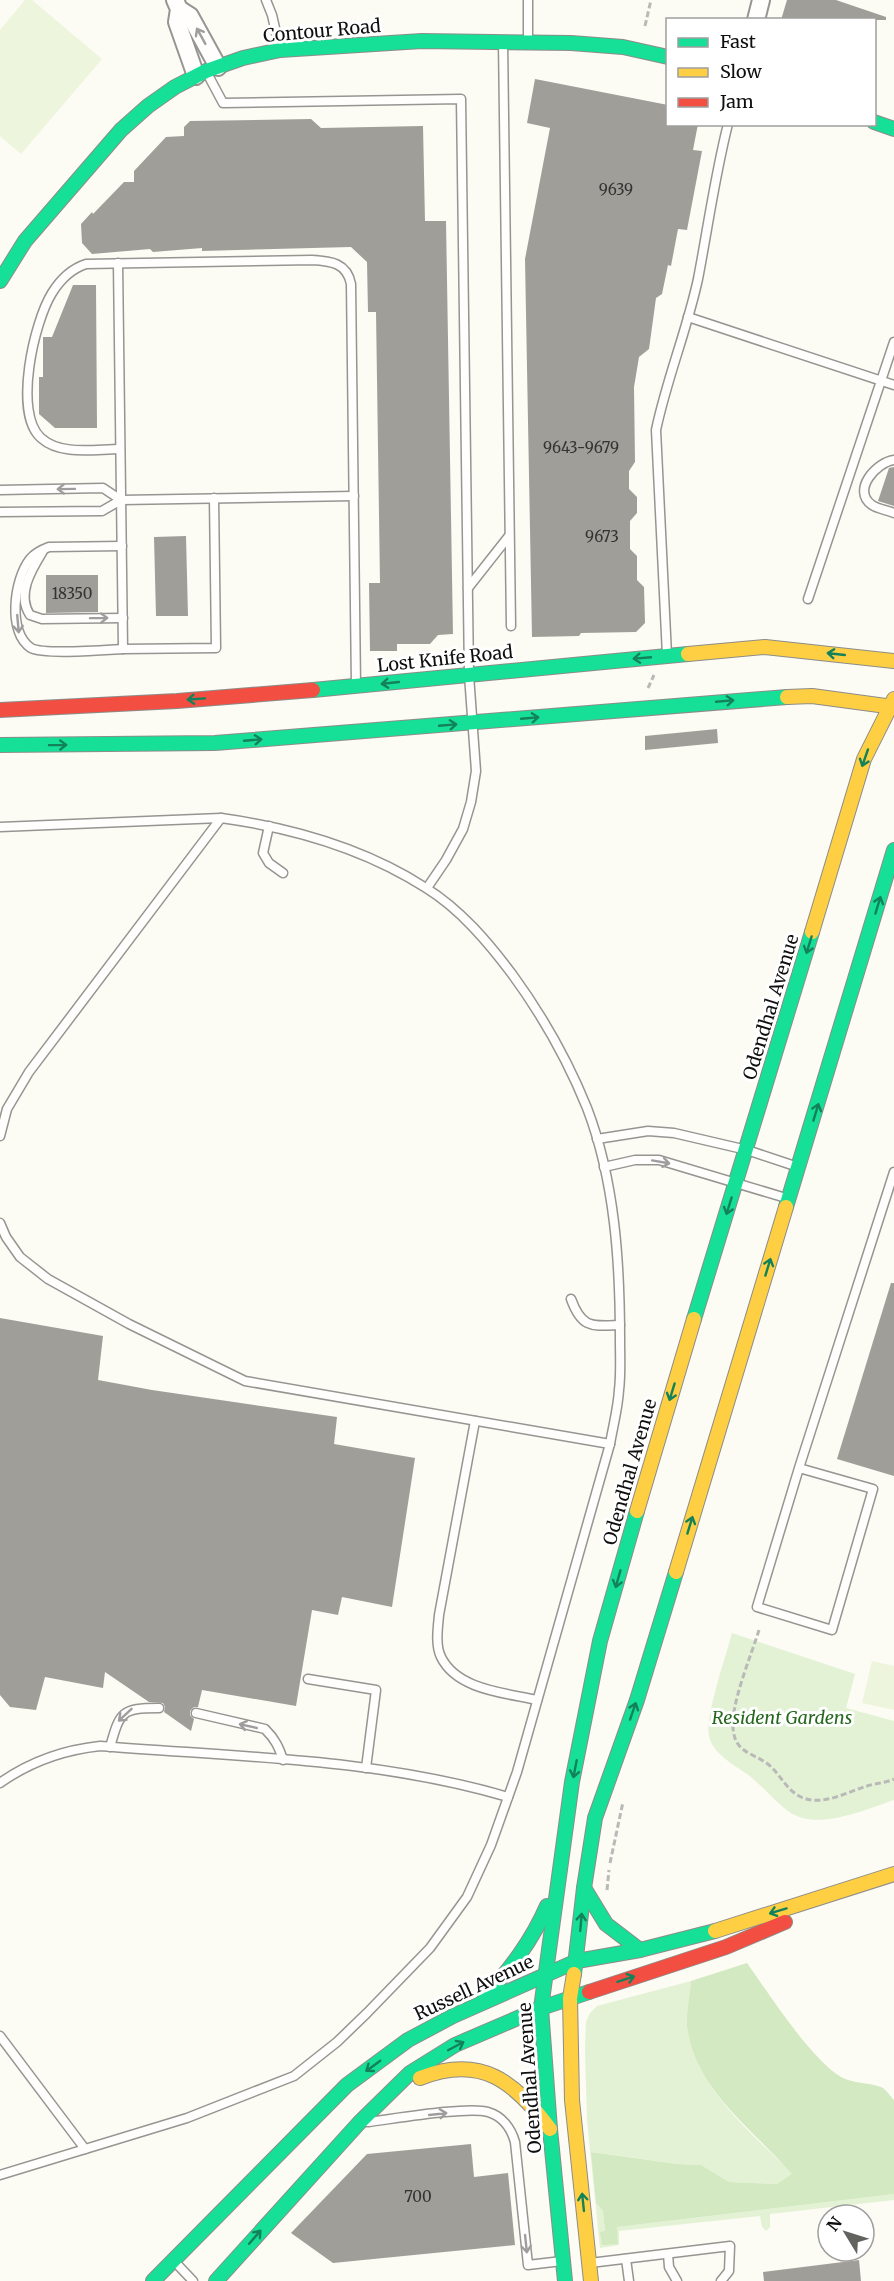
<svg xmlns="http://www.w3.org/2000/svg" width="894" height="2281" font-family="Merriweather,serif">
<rect width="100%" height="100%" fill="#fcfbf4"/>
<g fill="#e3f2d4">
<path d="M 732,1633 L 855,1674 L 846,1708 L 894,1721 L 894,1800 C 864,1810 816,1832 788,1811 C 773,1800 762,1785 747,1774 C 734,1765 712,1753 709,1736 C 705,1716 726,1656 732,1633 Z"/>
<path d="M 691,1981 C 690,1995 686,2012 687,2027 C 696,2088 751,2133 793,2174 L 777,2184 L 729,2182 L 701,2165 L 677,2164 L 592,2152 L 596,2203 L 603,2211 L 605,2231 L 618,2243 L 616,2227 L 894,2194 L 894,2200 L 770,2214 L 770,2227 L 766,2231 L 762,2227 L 760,2216 L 619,2231 L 619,2245 L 600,2248 L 587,2120 L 585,2050 L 586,2022 L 590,2013 L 597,2006 Z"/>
</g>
<path fill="#d2e9c1" d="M 747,1963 C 769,1994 810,2058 841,2077 C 854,2084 867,2082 881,2087 C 886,2089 890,2096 894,2100 L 894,2194 L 617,2227 L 618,2244 L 602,2245 L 600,2232 L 605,2231 L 603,2211 L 596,2203 L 591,2152 L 677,2164 L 701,2165 L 729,2182 L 777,2184 L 792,2174 C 753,2129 696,2091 687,2027 C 686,2012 690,1995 691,1981 Z"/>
<g fill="#edf6dd">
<polygon points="25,0 32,0 102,59 21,154 0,136 0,30"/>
<polygon points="872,1661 894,1666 894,1710 862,1703"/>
</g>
<g fill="#a09e99">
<polygon points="787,0 836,0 886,17 886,20 781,20"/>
<polygon points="535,79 668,105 668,124 698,124 693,150 702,151 687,230 678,229 671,266 668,265 662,294 656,298 649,349 639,357 634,387 635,462 629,471 629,489 637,497 637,513 630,521 630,549 637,556 637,580 644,587 645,623 636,632 581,633 579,636 532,637 525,259 550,128 527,123"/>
<polygon points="311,119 321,128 423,126 425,221 446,221 453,634 438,635 430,644 397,644 397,651 370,651 369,583 380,583 376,312 368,312 367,262 351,247 202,251 202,248 153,252 150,249 92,254 82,243 81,224 92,212 93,214 124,182 134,182 134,171 166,137 184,136 184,127 190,121"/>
<polygon points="73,285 96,285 97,428 55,428 39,414 39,377 43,377 43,337 52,337"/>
<polygon points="894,467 894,506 878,501 889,468"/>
<polygon points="186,536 188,616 156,616 154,537"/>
<polygon points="46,575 98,575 98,612 46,613"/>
<polygon points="717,729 718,743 645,750 645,736"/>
<polygon points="891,1283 894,1283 894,1476 837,1459"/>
<polygon points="0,1318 103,1336 98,1380 152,1390 337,1417 334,1444 415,1458 392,1607 342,1597 338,1615 312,1610 296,1706 202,1690 198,1707 194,1707 190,1711 190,1715 194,1719 191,1731 164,1712 165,1707 163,1703 149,1702 105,1672 103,1688 45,1677 36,1710 10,1707 0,1695"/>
<polygon points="471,2144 474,2177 508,2173 515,2245 333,2263 291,2233 367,2154"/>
<polygon points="859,2260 861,2281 764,2281 763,2272"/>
</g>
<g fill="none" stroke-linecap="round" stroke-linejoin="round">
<defs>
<g id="lane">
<polyline points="266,0 272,15 280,50"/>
<polyline points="503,42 511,626"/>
<polyline points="528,42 528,0"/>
<polyline points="207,73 223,103 461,99 469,675 476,771 471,802 463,829 446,860 427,888"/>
<polyline points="118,263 123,649 216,648 214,498"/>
<polyline points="688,317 894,385"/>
<path d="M 120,449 C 95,449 61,456 41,438 C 13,413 34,322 52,293 C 60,280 71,269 86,264 L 312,260 C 331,261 347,263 351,284 L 356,686"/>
<path d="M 894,460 C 877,462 851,490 872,505 C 878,509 887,510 894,513"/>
<polyline points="0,490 103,488 121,500"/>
<polyline points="0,512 102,511 121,500 354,496"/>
<path d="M 122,546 L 49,547 C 41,550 35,553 30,559 C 14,579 7,633 31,648 C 44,655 105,650 123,649"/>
<path d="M 43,551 C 32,569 16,594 30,615 L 42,619 L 123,618"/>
<polyline points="468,588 509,536"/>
<polyline points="808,599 894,342"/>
<path d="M 667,655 L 656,430 C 667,378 687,330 698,279 C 708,227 715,175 728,124"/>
<polyline points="269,826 263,853 269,863 283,873"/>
<path d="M 0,827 L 221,818 C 293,828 364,848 426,888 C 460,909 488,942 512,974 C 542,1015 568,1061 587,1108 C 615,1181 620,1263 620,1340 C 620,1357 621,1374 619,1390 C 618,1408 613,1426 610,1444 L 517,1772 L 491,1845 L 467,1897 L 430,1948 L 367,2013 L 337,2042 L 294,2076 L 187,2118 L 0,2175"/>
<polyline points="0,1136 7,1109 29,1072 221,818"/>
<polyline points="597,1139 648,1131 674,1133 747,1150 798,1167"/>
<polyline points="604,1167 635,1160 659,1160 786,1198"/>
<polyline points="0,1223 6,1237 20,1257 48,1279 129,1324 245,1381 610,1444"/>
<path d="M 571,1299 C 582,1329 592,1326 620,1325"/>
<path d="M 475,1421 L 439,1615 C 438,1627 435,1645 441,1657 C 457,1690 506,1693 537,1700"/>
<polyline points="799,1468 873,1489 832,1630 757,1607 799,1468 894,1172"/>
<polyline points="308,1679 376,1690 366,1768"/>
<path d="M 196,1713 L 265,1729 C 275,1739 279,1747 283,1760"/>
<path d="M 110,1747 C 120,1712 121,1708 159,1708"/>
<path d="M 0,1783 C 31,1761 63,1750 100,1746 C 236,1757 377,1758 508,1797"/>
<polyline points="0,2036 85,2149"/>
<path d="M 368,2122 C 393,2119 468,2106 488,2112 C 502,2116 511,2128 515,2142 L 528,2265 L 562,2261"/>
<polyline points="668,2254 669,2267 677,2281"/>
<polyline points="626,2259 629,2281"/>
<polyline points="175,2262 193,2281"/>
<polyline points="590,2263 730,2246 729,2271 721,2281"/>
</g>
<g id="street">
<polyline points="175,0 179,9 177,22 196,76"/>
<polyline points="179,9 190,16 218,67"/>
<polyline points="756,20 761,0"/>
</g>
<g id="fast">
<polyline points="874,122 894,129"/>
<polyline points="0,281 25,241 121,130 148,106 175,87 206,71 243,58 280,50 422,41 571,43 623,47 668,57"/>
<polyline points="313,690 688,654"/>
<polyline points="0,745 215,743 787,697"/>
<polyline points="786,1207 894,850"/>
<polyline points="694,1319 812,932"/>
<polyline points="584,1888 606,1924 640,1950"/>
<polyline points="574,1974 584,1888 595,1818 637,1700 676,1572"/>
<path d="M 485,1997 C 510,1969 532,1941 547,1906"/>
<polyline points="153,2281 347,2085 408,2040 453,2016 577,1961 640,1950 715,1931"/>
<polyline points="216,2281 359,2123 410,2073 455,2045 541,2008 589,1992"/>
<polyline points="565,2281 550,2129 541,2008 572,1782 600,1641 637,1511"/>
</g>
<g id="slow">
<polyline points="688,654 765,647 894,661"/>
<polyline points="787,697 812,696 894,707"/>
<polyline points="812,932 864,759 894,699"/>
<polyline points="637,1511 694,1319"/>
<polyline points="676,1572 786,1207"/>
<polyline points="715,1931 894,1874"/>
<polyline points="574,1974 570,1998 572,2100 591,2281"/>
<path d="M 420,2078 C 481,2054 514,2081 550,2129"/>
</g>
<g id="jam">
<polyline points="0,710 177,701 313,690"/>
<polyline points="589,1992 726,1947 785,1922"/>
</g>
</defs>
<use href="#lane" stroke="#969592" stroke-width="11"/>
<use href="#street" stroke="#969592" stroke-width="20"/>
<use href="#fast" stroke="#8c8c89" stroke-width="16"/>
<use href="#slow" stroke="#8c8c89" stroke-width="16"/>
<use href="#jam" stroke="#8c8c89" stroke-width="16"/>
<g stroke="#b9b9b8" stroke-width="3" stroke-dasharray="6 3" stroke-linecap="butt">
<polyline points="645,26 651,0"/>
<polyline points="648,688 654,675"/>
<path d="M 759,1630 C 751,1656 731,1703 733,1728 C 735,1754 753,1752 769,1765 C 781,1775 786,1790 801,1797 C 822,1807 847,1792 867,1786 C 876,1783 886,1783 894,1779"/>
<polyline points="610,1863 623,1802"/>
<polyline points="607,1890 609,1870"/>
</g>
<use href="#lane" stroke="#fffefd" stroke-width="8"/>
<use href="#street" stroke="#fffefd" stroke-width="16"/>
<use href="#fast" stroke="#16e098" stroke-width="14"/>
<use href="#slow" stroke="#ffcf43" stroke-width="14"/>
<use href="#jam" stroke="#f24e42" stroke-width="14"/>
</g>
<defs><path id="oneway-shaft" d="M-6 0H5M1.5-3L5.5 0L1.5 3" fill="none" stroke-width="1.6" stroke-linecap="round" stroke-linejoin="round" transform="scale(1.5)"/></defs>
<g stroke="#9f9e9e">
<use href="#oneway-shaft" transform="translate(201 36) rotate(-119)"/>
<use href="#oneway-shaft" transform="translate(66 489) rotate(179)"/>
<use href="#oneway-shaft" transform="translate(99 618) rotate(-1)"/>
<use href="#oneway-shaft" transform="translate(18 624) rotate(85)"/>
<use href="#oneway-shaft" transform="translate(661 1162) rotate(10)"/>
<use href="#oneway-shaft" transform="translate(125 1715) rotate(137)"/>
<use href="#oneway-shaft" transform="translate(248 1726) rotate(-167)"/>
<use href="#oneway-shaft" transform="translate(438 2114) rotate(-6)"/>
<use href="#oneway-shaft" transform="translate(526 2244) rotate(84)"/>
</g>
<g stroke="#13825a">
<use href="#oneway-shaft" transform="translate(836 654) rotate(-174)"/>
<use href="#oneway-shaft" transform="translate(642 658) rotate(175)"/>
<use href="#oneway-shaft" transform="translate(390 683) rotate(174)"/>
<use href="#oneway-shaft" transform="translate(196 699) rotate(176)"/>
<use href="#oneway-shaft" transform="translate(725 701) rotate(-5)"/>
<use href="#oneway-shaft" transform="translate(530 718) rotate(-5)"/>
<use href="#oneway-shaft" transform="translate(448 725) rotate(-5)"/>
<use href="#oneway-shaft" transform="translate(253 740) rotate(-5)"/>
<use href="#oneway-shaft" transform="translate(58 745) rotate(-1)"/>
<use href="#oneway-shaft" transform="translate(865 758) rotate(109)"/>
<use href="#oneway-shaft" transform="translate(878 905) rotate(-73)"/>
<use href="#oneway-shaft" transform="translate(809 945) rotate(107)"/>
<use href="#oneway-shaft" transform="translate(816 1112) rotate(-73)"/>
<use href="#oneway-shaft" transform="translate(729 1206) rotate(107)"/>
<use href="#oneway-shaft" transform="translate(768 1267) rotate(-73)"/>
<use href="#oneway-shaft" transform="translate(672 1392) rotate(107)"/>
<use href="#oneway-shaft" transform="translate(690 1525) rotate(-73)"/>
<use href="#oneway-shaft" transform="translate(618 1579) rotate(106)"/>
<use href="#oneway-shaft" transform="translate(633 1711) rotate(-71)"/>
<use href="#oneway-shaft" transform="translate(575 1769) rotate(101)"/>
<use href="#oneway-shaft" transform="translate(778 1911) rotate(163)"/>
<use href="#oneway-shaft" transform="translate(581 1922) rotate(-85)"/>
<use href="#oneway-shaft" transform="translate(626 1979) rotate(-18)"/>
<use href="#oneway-shaft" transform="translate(456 2046) rotate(-28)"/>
<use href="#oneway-shaft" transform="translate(373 2066) rotate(144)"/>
<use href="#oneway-shaft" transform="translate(583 2202) rotate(-96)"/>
<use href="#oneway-shaft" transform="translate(255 2237) rotate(-49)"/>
</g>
<g text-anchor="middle" stroke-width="6" stroke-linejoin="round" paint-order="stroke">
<g font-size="15" fill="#333332">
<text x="616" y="195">9639</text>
<text x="581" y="453">9643-9679</text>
<text x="602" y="542">9673</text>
<text x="72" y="599">18350</text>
<text x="418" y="2202">700</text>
</g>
<g font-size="18" fill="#0f0f0f" stroke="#fff">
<text transform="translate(322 31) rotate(-5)" y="6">Contour Road</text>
<text transform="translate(445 659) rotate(-6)" y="6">Lost Knife Road</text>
<text transform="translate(771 1007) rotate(-73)" y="6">Odendhal Avenue</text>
<text transform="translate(630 1472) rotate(-74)" y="6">Odendhal Avenue</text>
<text transform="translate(474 1988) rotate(-25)" y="6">Russell Avenue</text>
<text transform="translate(530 2078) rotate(-94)" y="6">Odendhal Avenue</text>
</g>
<g font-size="18" font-style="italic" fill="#26681e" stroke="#fff">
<text x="782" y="1724">Resident Gardens</text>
</g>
</g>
<rect x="666" y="18" width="210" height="108" fill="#ffffff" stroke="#9f9f9f" stroke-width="1.5"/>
<rect x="678" y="38" width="30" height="9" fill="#16e098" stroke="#9f9f9f" stroke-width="1.5"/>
<text x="720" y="48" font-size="18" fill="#0f0f0f">Fast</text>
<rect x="678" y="68" width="30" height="9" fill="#ffcf43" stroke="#9f9f9f" stroke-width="1.5"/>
<text x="720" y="78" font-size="18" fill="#0f0f0f">Slow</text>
<rect x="678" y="98" width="30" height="9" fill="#f24e42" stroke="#9f9f9f" stroke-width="1.5"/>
<text x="720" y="108" font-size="18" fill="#0f0f0f">Jam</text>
<g transform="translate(846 2233) rotate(308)"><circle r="28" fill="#ffffff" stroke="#9f9f9f" stroke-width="1.5"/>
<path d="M0-4.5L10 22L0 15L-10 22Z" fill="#62625f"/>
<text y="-9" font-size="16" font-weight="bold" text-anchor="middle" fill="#0f0f0f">N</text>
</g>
</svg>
